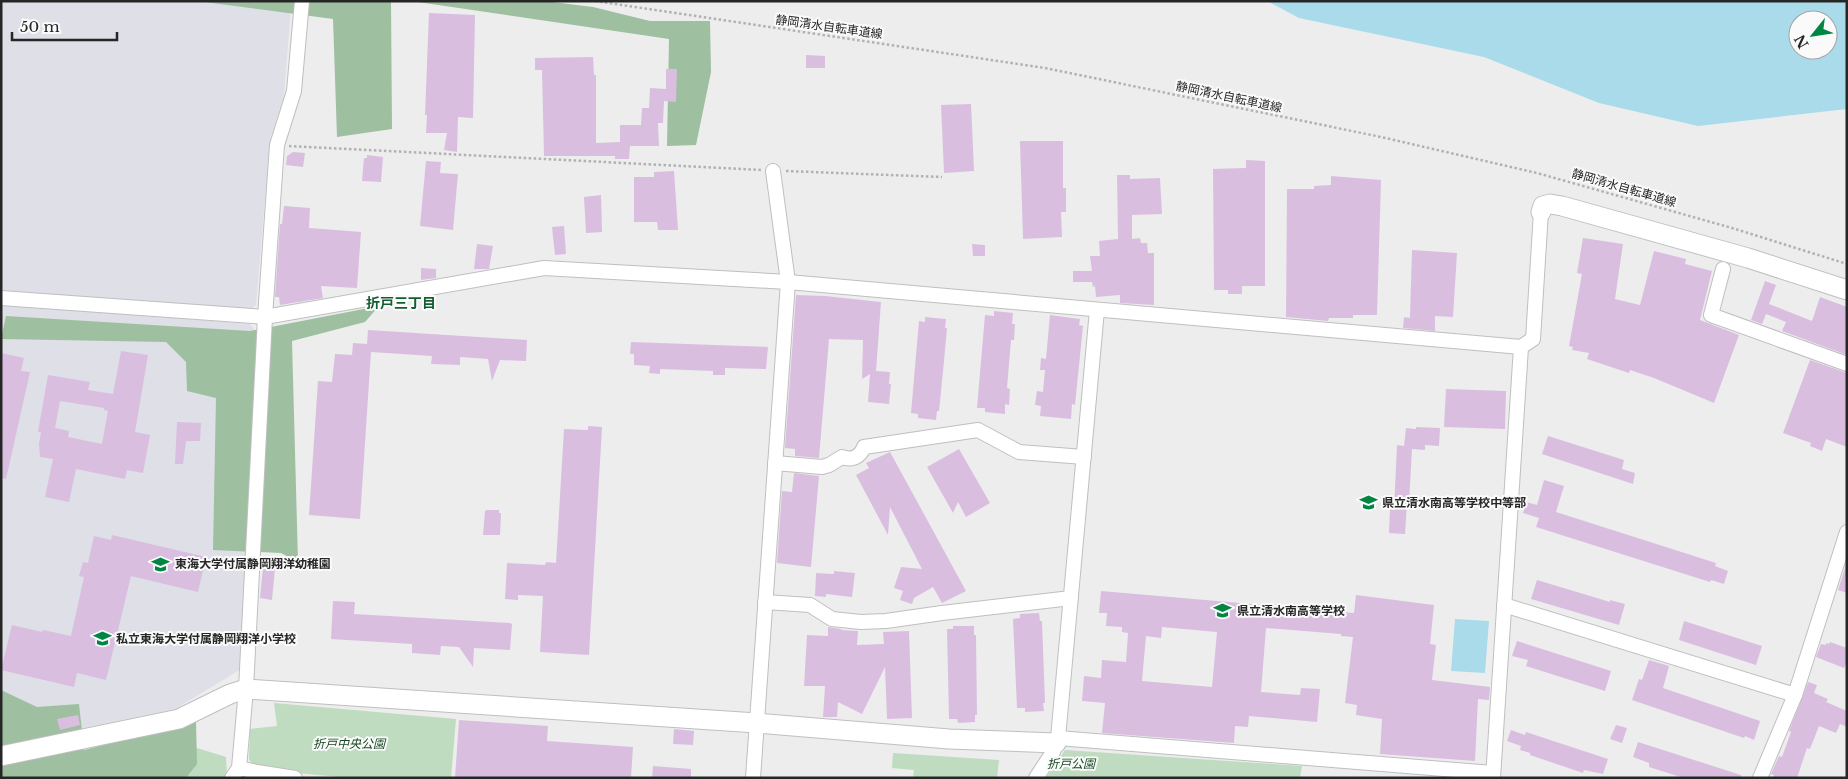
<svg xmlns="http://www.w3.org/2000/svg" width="1848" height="779" font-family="'Libre Baskerville','Noto Sans JP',serif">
<rect width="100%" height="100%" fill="#ededee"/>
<g fill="#dedfe7">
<polygon points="1,1 287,1 291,7 284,95 270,139 256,305 249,311 1,290"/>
<polygon points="1,304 250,324 259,336 241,669 175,709 1,745"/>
</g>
<g fill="#bfdcc0">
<path d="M 274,703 L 456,719 L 451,778 L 350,778 L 265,770 C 258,768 252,766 249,759 L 250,729 L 277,726 Z"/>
<polygon points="197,748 226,757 227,778 139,778 138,762"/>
<polygon points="1065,750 1302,766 1300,778 1046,778"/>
<polygon points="893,753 999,760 997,778 913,778 914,770 892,768"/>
</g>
<g fill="#9ebfa0">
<polygon points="197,1 391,1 392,129 337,137 333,19"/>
<polygon points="411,1 544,1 593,7 650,21 710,21 711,72 696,145 667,146 669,39"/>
<polygon points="379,306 365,322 292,341 298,562 281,553 213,550 216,398 187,391 186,362 166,342 1,339 6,316 250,331"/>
<polygon points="1,690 37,707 79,704 84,750 196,720 197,764 186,778 1,778"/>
</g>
<g fill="#aadbeb" fill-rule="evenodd">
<path d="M 1267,1 L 1847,1 L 1847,109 L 1698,126 L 1599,103 L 1484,57 L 1299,18 ZM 1798,20 L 1828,20 L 1828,50 L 1798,50 Z"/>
<polygon points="1455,619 1489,621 1485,673 1451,671"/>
</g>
<g fill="#dabee0" fill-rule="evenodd">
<polygon points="429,13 475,15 473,118 458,117 457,152 444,150 447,133 426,133 427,115 425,115"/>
<polygon points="806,55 825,56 825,68 806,68"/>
<polygon points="593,57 594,75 596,75 596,143 620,142 620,125 641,125 642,108 649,108 650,88 666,89 666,69 677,69 676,102 664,101 663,123 658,123 659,146 630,146 629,159 615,159 615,156 544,156 542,70 535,70 535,58"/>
<polygon points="971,104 974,171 944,173 941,105"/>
<polygon points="1020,141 1063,141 1063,188 1066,188 1066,212 1061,212 1062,237 1023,239"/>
<polygon points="293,152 305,153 303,167 286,165 287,156"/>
<polygon points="367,155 383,157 381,182 362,181 364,158 367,158"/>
<polygon points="1246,160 1265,161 1265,286 1242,286 1242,294 1228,294 1228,290 1214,290 1213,169 1246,168"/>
<polygon points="426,161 441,162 440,173 458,174 453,230 420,226"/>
<polygon points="674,171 678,230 658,230 657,222 634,222 634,177 654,177 654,172"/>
<polygon points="1117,175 1130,175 1130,179 1160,178 1162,214 1132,215 1132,239 1140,238 1141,243 1147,243 1148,253 1154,253 1154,305 1120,303 1120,295 1096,297 1095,286 1093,287 1092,282 1073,282 1073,271 1092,271 1090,256 1100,256 1099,241 1118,239"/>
<polygon points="1331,176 1381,180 1377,315 1353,315 1353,318 1329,318 1328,321 1286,317 1287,189 1314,189 1314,186 1331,185"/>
<polygon points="601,195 602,232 586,233 584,197"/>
<polygon points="284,206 310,208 309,228 361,232 357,288 321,286 323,298 280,305 279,297 275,297 280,224 282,224"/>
<polygon points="564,226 566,254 555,255 552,227"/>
<polygon points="1583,238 1623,244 1615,299 1640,305 1654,251 1686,259 1685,264 1712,271 1700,320 1739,335 1714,403 1654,378 1630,370 1629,373 1587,359 1589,353 1572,350 1573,347 1569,346 1582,274 1577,273"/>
<polygon points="477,244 493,246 489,269 474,269"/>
<polygon points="972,244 985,245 985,256 973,256"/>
<polygon points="1412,250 1457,253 1453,317 1435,316 1435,331 1403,328 1404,317 1410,318"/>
<polygon points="421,268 436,269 436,278 421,280"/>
<polygon points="1765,281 1776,285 1769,304 1812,321 1820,297 1847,307 1847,355 1782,331 1786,322 1766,314 1762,324 1751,320"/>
<polygon points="796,295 825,296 881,302 876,371 890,372 889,384 891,384 889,404 868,402 870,374 862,379 863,340 829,339 819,458 795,456 795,449 785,448"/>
<polygon points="994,311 1013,313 1012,324 1015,324 1014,340 1011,340 1007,388 1010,389 1009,405 1005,404 1005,414 985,412 985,408 977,408 985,315 994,316"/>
<polygon points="1050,315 1080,319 1079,325 1083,326 1075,405 1072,404 1071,419 1040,416 1041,406 1035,405 1037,391 1043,392 1045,370 1040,370 1041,358 1046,359"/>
<polygon points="925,317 946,319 945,328 947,328 944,361 939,411 937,411 936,420 918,418 918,414 911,413 919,321 925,322"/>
<polygon points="368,330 527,340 526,361 500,360 492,381 488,359 460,357 460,365 431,364 432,356 371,352 360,519 309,515 318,381 332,382 335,354 352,355 353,343 367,344"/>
<polygon points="631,342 768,347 766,369 725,368 725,375 713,375 713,371 660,369 660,374 649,373 650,366 634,365 634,354 630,354"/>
<path d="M 121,351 L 148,355 L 135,432 L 150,435 L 143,473 L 127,470 L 125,479 L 76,469 L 69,502 L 45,497 L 53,459 L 40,457 L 39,444 L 41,432 L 38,432 L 48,375 L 90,382 L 88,390 L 113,394 ZM 60,401 L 104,408 L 104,410 L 108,411 L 102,444 L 68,437 L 69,431 L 55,428 Z"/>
<polygon points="1,353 24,358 21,371 30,372 6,479 1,478"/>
<polygon points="1810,360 1847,373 1847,447 1826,439 1822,451 1810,446 1811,443 1783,433"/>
<polygon points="1446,389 1506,391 1505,429 1444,427"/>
<polygon points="177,422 201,423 200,441 186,441 183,464 175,464"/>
<polygon points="588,426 602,427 589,655 540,652 543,596 518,595 518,600 505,599 507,563 545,565 546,562 556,563 564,429 588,430"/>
<polygon points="1416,427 1440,428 1439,446 1425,445 1425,450 1412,449 1409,503 1407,503 1405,534 1389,533 1390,509 1394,509 1397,445 1404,446 1406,428 1416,429"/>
<polygon points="1548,436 1624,460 1622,469 1635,473 1633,484 1542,454"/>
<polygon points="959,449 990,503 966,517 958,502 953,513 927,467"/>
<polygon points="890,452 966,591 942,603 933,587 914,598 912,604 900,600 903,591 894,588 901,567 922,569 890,507 888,535 856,475 869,468 866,463"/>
<polygon points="794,473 819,476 811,567 777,563 782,491 792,492"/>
<polygon points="1544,480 1564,486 1556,512 1716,563 1715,566 1728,571 1724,584 1711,580 1710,582 1536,527 1539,518 1523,513 1526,502 1537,505"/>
<polygon points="487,510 499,510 499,513 501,513 500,535 483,535 485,511"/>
<polygon points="112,535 206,557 198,592 131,576 106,680 77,673 74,687 1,670 12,625 42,632 43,630 71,636 84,577 79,576 83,562 88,563 94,536 111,540"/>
<polygon points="1847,562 1847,593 1838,590"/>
<polygon points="263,567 275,568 272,600 260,598"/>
<polygon points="834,571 855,573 852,597 826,594 826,597 815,596 816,573 834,574"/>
<polygon points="1537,580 1610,602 1610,600 1625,604 1619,625 1531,599"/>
<path d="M 1101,591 L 1354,613 L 1356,595 L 1434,605 L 1430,644 L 1436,645 L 1432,680 L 1490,687 L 1489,700 L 1478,699 L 1475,761 L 1380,754 L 1382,719 L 1356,715 L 1357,705 L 1345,703 L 1353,637 L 1341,636 L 1341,634 L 1266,628 L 1261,692 L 1300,695 L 1301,688 L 1320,689 L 1317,722 L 1249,716 L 1248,727 L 1235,726 L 1234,743 L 1102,733 L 1105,703 L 1082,701 L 1084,676 L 1101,678 L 1102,660 L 1126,662 L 1128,633 L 1122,632 L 1122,627 L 1106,626 L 1107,613 L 1099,613 ZM 1162,627 L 1217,632 L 1212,687 L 1142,681 L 1146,636 L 1161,638 Z"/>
<polygon points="333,601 355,602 354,614 510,623 512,624 510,650 474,648 473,667 459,647 441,646 440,655 412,653 412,644 331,639"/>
<polygon points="1039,613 1040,621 1042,621 1045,703 1043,703 1044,711 1025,712 1025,708 1017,708 1013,619 1020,618 1020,614"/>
<polygon points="1684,621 1762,646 1756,665 1679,640"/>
<polygon points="953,626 974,626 974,635 976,635 977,715 975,715 975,722 958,723 957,719 949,719 947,629 953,629"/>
<polygon points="828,627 841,629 841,630 858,631 857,645 884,644 883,632 909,631 912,718 887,719 885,667 862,714 838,702 837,717 823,717 825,686 804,686 807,635 828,636"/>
<polygon points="1517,641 1611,671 1605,691 1526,666 1528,660 1512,656"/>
<polygon points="1830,642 1847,648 1847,661 1844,668 1816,657 1821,644 1826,645 1826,643 1829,644"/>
<polygon points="1649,660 1669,666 1663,688 1760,721 1754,740 1745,736 1744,738 1632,700 1639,679 1642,680"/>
<polygon points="1808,682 1817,685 1814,693 1828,699 1826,702 1847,711 1847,727 1840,724 1836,733 1819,726 1810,749 1807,748 1797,778 1773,778 1774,775 1771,774 1779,756 1782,757 1791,732 1789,731"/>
<polygon points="78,715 80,725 60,730 57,719"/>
<polygon points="459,720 548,726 547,741 633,747 631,778 455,778"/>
<polygon points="1616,725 1627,728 1622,743 1610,739"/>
<polygon points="674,729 694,731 693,745 673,744"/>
<polygon points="1511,730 1525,735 1526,732 1608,759 1603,774 1584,770 1583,773 1530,755 1530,753 1520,750 1521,746 1507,741"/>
<polygon points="1638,742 1741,775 1741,778 1684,778 1649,767 1649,763 1633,757"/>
<polygon points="653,766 691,769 691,778 652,778"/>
</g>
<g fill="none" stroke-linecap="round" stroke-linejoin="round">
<defs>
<g id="street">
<polyline points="1723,269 1711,315 1847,364"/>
<polyline points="1,298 265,317 544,268 788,282 1521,347 1493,778"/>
<polyline points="1521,347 1533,339 1541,212"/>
<path d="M 775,463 L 822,467 L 829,465 L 842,457 C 852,461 860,457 864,447 L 978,430 L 1019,452 L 1084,457"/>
<polyline points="765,602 810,605 832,619 861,622 886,621 942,613 1071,598"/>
<polyline points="1504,605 1795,695"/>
<polyline points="1058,738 1493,773"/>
<polyline points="239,768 257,772 295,778"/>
<polyline points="232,778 239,768 246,689 265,317 277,145 294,91 302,1"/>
<polyline points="753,778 788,282 773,171"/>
<polyline points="1036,778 1053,752 1058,738 1097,310"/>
<polyline points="1760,778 1795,695 1847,532"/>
</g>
<g id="secondary">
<polyline points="1541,212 1543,206 1550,204 1562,206 1748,258 1847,290"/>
<polyline points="1,756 179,719 230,694 246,689 757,723 949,739 1056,743"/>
</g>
</defs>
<use href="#street" stroke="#bfbfc0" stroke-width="16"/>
<use href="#secondary" stroke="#bfbfc0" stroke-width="21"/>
<g stroke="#b1b1b1" stroke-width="2.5" stroke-dasharray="2.5 2.5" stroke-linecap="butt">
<polyline points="595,1 1045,68 1381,137 1537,173 1732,228 1847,264"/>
<polyline points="289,146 761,170"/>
<polyline points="786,171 942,177"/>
</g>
<use href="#street" stroke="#fff" stroke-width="14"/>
<use href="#secondary" stroke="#fff" stroke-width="19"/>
</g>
<defs>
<symbol id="school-bare" viewBox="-9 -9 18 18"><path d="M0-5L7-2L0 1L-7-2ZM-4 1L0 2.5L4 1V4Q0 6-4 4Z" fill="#008642" stroke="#fafafb" stroke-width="2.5" paint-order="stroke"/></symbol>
</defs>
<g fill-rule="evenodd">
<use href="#school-bare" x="1356" y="490" width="25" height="25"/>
<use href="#school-bare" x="148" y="552" width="25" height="25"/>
<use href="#school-bare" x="1210" y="598" width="25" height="25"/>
<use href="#school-bare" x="90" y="626" width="25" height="25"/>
</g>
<g text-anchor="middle" stroke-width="4" stroke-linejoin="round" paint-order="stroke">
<g font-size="12" fill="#262626" stroke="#fafafb">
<text transform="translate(829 27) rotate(8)" y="4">静岡清水自転車道線</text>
<text transform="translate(1229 97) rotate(12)" y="4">静岡清水自転車道線</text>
<text transform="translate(1624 188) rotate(16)" y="4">静岡清水自転車道線</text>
</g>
<g font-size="12" font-weight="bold" fill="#262626" stroke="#fafafb" text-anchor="start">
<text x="1382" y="507">県立清水南高等学校中等部</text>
<text x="175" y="568">東海大学付属静岡翔洋幼稚園</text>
<text x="1237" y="615">県立清水南高等学校</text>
<text x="116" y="643">私立東海大学付属静岡翔洋小学校</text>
</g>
<g font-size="12" font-style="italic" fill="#194921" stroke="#fafafb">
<text x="349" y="748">折戸中央公園</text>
<text x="1071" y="768">折戸公園</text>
</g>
<g font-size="14" font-weight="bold" fill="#155d31" stroke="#fafafb">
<text x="401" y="308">折戸三丁目</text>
</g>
</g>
<rect width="1848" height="779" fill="none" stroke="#262626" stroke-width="5"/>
<g transform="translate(1813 35) rotate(240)"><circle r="24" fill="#fafafb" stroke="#a5a5a6"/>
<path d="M0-4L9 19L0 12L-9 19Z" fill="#008642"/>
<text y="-8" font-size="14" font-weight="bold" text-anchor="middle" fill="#262626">N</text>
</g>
<path d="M12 32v8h105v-8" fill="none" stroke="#262626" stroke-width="2.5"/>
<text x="20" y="32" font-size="15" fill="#262626" stroke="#fafafb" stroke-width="4" paint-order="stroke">50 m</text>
</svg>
